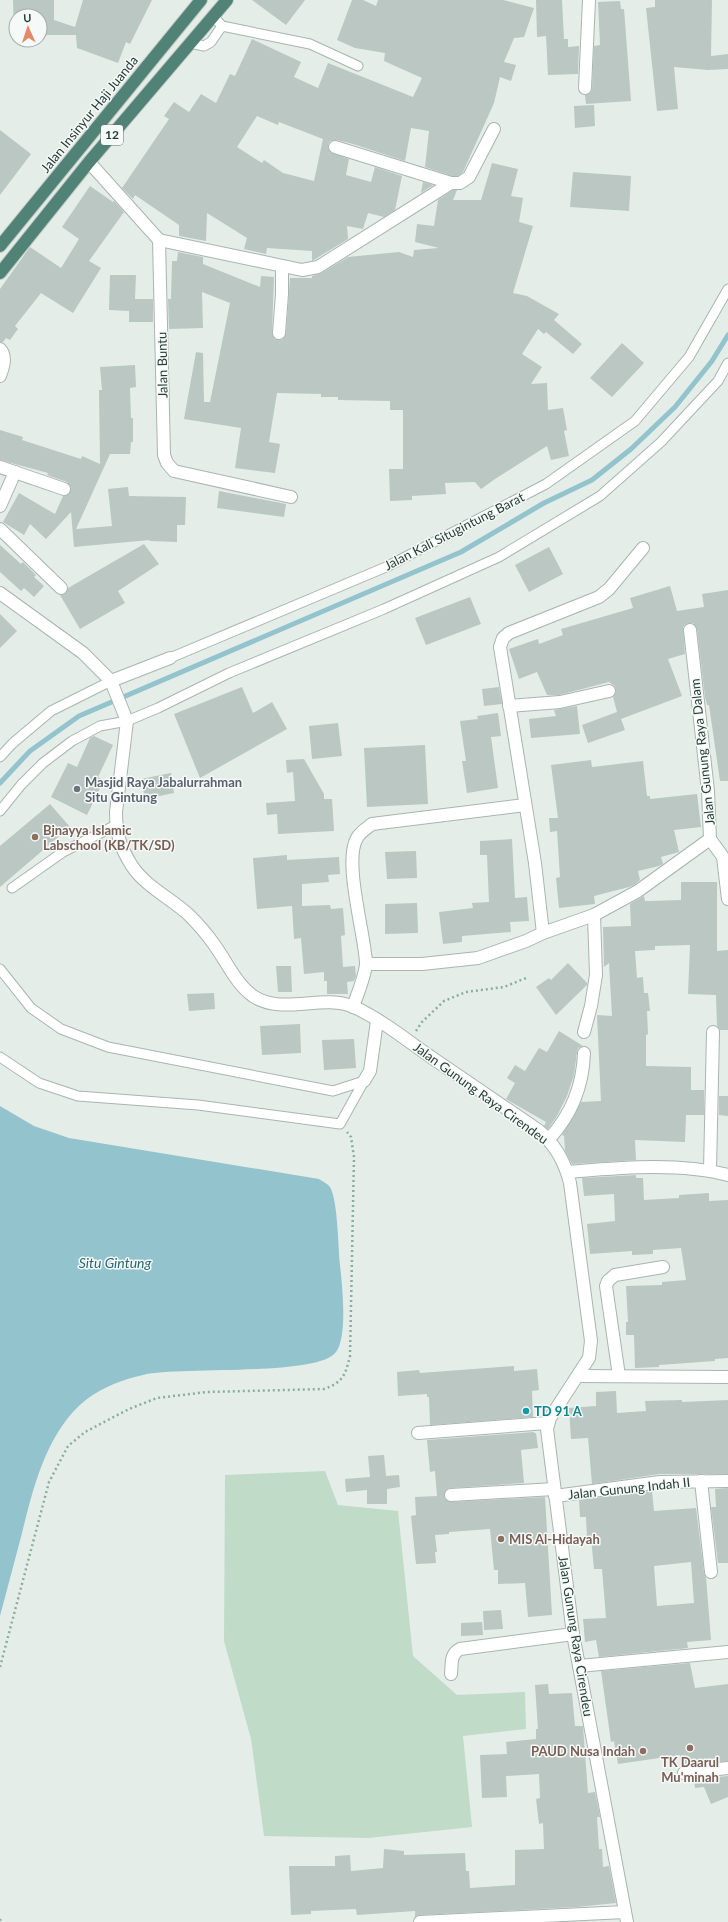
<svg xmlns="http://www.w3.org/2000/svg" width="728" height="1922" font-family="Lato,sans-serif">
<rect width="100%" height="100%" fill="#e5ede9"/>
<polygon fill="#c0dbc7" points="325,1471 338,1505 398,1511 413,1656 457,1695 525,1692 526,1729 463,1736 472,1827 368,1838 264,1836 251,1739 224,1641 225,1475"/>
<path fill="#93c3cc" d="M 0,1106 L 34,1126 L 69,1138 L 319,1179 C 322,1181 328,1184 330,1187 C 338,1201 338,1247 340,1265 C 342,1284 348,1336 336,1352 C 318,1377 178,1366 143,1375 C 124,1379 103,1387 87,1399 C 46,1431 33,1489 21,1537 C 14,1563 7,1590 0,1616 Z"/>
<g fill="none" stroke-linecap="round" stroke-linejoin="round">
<polyline stroke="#93c3cc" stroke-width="5" points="0,783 30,751 79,716 461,552 544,503 592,480 631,449 675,407 712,361 728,335"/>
</g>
<g fill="#bac7c2" fill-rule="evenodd">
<polygon points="13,0 54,0 54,20 75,27 83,0 152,0 130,44 126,42 118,63 77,48 76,35 40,35 40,16 16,16 16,35 14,35"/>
<polygon points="252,0 305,0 286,25"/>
<path d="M 352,0 L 363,0 L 376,6 L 378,0 L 503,0 L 534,8 L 524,37 L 514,38 L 504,62 L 516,65 L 511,81 L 500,77 L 494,103 L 463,172 L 458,176 L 452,176 L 425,167 L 429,131 L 411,128 L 405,161 L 353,144 L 337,140 L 330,141 L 328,145 L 330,152 L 349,159 L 346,175 L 371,182 L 375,167 L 402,176 L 395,210 L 384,217 L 368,213 L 363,229 L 347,226 L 348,239 L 312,261 L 312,251 L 267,248 L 266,254 L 244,249 L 247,238 L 207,213 L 206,241 L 179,236 L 179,225 L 135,195 L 133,199 L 122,188 L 169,119 L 164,116 L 174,102 L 189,112 L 201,94 L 216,103 L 230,74 L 235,76 L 252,39 L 301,62 L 294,77 L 318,88 L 328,63 L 413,97 L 422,78 L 384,61 L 385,53 L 355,48 L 337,40 ZM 257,116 L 278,125 L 279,122 L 323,139 L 314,181 L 283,173 L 264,160 L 262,163 L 237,147 Z"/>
<polygon points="536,0 562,0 564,39 568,39 568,47 579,46 578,74 548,75 546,36 537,37"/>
<polygon points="655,0 712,0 711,56 728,54 728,69 708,70 674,67 678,109 657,111 646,8 655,7"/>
<polygon points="620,1 621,9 624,9 631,101 586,104 585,95 591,92 592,88 594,46 600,45 598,2"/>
<polygon points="594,105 595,126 575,128 574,106"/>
<polygon points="0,130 31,154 0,195"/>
<polygon points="492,163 518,169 511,196 523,198 519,222 533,226 513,293 527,296 559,314 554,320 582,344 573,354 546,332 544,334 538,329 522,354 542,367 531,384 547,383 548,410 563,408 567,430 564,431 569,456 551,460 547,446 495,479 481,489 475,482 445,483 446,494 412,496 412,500 390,501 389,469 403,469 403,410 390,410 390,401 338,400 338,397 321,397 321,394 277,393 269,442 280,444 275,473 235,468 241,428 184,419 196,352 203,353 204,402 210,402 230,303 202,292 203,328 169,329 168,299 171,299 172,261 177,261 178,252 203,257 203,264 260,287 261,276 274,277 272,333 275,339 282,340 286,334 290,278 312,278 312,276 322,273 348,257 399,252 413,257 414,250 439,248 415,242 417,224 434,226 438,200 453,190 457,190 453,200 481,200"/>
<polygon points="573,172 631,176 629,211 570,207"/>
<polygon points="423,182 433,185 421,193"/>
<polygon points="90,186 113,202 114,201 124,212 89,261 101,268 73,313 41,293 15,326 18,329 10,340 6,338 3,342 0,342 0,289 30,247 61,268 79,239 62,227"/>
<polygon points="110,275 136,275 135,299 153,299 153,322 129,322 129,311 109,310"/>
<polygon points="622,343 644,363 612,397 590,378"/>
<polygon points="135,365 136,387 130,388 131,418 133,418 133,442 131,442 130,454 110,454 76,529 112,526 108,489 128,487 129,496 186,497 185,525 177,525 177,542 149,541 150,540 74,547 71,512 46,539 30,524 24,535 3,522 19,493 55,514 63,496 69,494 71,488 67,482 47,475 48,473 0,460 0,430 23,437 22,440 81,459 82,456 100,464 99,390 102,390 100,367"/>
<polygon points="219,491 286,504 284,517 217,508"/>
<polygon points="144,544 159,564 118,591 125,603 80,629 60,595 66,593 68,588"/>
<polygon points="0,545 21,564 23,562 36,575 34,577 44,586 34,597 24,588 21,591 0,572"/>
<polygon points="549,547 563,574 529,592 515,565"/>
<polygon points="670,586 677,611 704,607 702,594 728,590 728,781 720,781 709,705 707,705 705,697 697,629 693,623 686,624 683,627 685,654 668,659 682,696 621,719 625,730 588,743 582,725 617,712 613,697 616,693 615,686 609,682 559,695 547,695 537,672 519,679 509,649 538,639 539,644 563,635 561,629 633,608 630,598"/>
<polygon points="470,597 481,624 426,645 415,618"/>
<polygon points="0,614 17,631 0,648"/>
<polygon points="242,687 253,713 272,702 287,729 200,778 174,714"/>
<polygon points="499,687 502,704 484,706 482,689"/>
<polygon points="577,706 580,734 531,738 529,719 556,716 554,710"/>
<polygon points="498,713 501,736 491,737 498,788 467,793 462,761 466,761 460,721 478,719 477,716"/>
<polygon points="338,723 342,756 312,759 309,726"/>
<polygon points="94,736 113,745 98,777 104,780 87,815 51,797 68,763 77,767 90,738"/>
<polygon points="425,745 428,804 367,807 364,748"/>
<polygon points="304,759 324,794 324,799 332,799 334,831 278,834 277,814 267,815 266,803 295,801 293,772 287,773 286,760"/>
<polygon points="591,760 592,767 643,761 647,796 650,796 650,799 697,794 701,827 674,830 679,852 661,857 663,864 659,866 638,871 640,880 634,885 629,887 594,896 595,904 559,908 556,878 560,877 557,831 550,832 549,818 558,818 551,765"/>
<polygon points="171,773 174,793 145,799 141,779"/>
<polygon points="50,804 70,827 0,887 0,846"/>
<polygon points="512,839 515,898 527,897 529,921 510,922 511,932 462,936 462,942 443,944 439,912 473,908 472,903 489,902 487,855 480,855 480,841"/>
<polygon points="416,851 417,878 387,879 385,852"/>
<polygon points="287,855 287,860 339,857 340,874 328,875 329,882 302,884 302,906 330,905 331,909 343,908 345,935 341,936 343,967 355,966 356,976 354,981 347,982 348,994 327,994 327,981 324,981 324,972 304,974 301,938 294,939 292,906 257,909 253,858"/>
<polygon points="681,882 717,882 717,951 728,950 728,1030 720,1030 717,1026 716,995 688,994 690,945 655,946 655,950 635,951 637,978 643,977 644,993 648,993 650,1011 647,1011 648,1034 646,1035 646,1066 691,1067 691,1090 704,1090 704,1115 686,1115 685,1142 635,1140 636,1160 572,1164 565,1151 564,1136 562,1135 581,1102 601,1101 597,1015 612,1016 609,963 604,967 603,927 631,926 630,904 644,896 645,901 650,901 681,900"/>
<polygon points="417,903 418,933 385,934 385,904"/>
<polygon points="568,963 587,983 587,985 556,1015 536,987 549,978 551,980"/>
<polygon points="276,966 291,966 292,992 278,992"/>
<polygon points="214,993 215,1009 189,1011 187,994"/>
<polygon points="300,1024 301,1053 262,1055 260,1026"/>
<polygon points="559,1031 583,1046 578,1048 577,1052 574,1075 567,1096 557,1116 548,1129 544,1126 546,1122 506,1099 515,1083 507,1078 515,1065 525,1071 539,1048 547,1052"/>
<polygon points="354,1039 356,1068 324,1070 322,1040"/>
<polygon points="719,1096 728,1096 728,1116 719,1115"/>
<polygon points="636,1175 636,1178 643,1178 644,1200 679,1198 679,1195 709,1193 709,1201 728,1200 728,1358 715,1359 715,1361 659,1365 659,1367 635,1368 634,1335 626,1335 626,1322 628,1322 626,1286 662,1285 662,1282 686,1280 681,1248 653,1250 653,1254 632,1255 632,1251 590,1254 587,1224 615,1221 614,1194 584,1196 582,1178"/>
<polygon points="514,1366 514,1371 537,1369 539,1390 532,1391 533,1417 430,1425 429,1397 427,1397 427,1394 398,1396 397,1372 419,1370 420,1373"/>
<polygon points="616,1391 617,1413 646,1411 645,1401 682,1400 682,1402 728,1400 728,1474 660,1474 592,1484 588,1438 571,1439 569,1408 596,1406 596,1392"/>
<polygon points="534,1432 534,1433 536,1433 538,1448 521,1450 524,1483 451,1488 447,1489 444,1495 445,1499 451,1502 545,1497 552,1615 528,1617 525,1583 498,1584 498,1570 494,1570 490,1529 449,1532 449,1534 435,1535 437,1552 435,1552 436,1563 416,1564 411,1516 416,1515 415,1497 437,1496 435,1471 430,1472 427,1440"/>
<polygon points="384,1455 386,1476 399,1475 400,1487 387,1489 387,1504 367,1504 367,1490 346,1492 345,1479 370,1477 368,1456"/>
<polygon points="728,1488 728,1563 718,1563 711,1507 716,1507 715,1489"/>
<path d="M 652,1491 L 654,1511 L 696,1508 L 704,1573 L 706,1577 L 711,1640 L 687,1642 L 688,1648 L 599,1657 L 596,1640 L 585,1642 L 583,1619 L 606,1618 L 602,1569 L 594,1569 L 591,1538 L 587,1538 L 586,1517 L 580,1517 L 579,1500 ZM 691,1562 L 694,1603 L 657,1606 L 654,1566 Z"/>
<polygon points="501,1610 503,1629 484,1630 483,1611"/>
<polygon points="482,1622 483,1635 461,1636 461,1623"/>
<polygon points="690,1663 695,1688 728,1684 728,1761 681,1766 680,1755 618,1764 614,1741 611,1742 601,1671"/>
<polygon points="548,1684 549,1694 572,1693 575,1726 583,1726 588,1793 595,1792 600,1817 597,1817 599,1849 602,1849 603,1867 609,1866 616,1903 577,1907 420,1915 415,1917 415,1911 357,1915 356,1909 311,1911 311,1914 291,1915 289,1866 335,1866 335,1856 350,1855 351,1871 383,1868 384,1849 404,1851 404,1855 465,1853 466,1871 469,1871 470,1888 515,1885 515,1850 544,1849 543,1823 539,1824 536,1799 540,1798 539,1774 506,1776 507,1797 482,1798 480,1755 507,1754 506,1742 536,1739 536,1729 538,1729 535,1685"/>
<polygon points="728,1776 728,1797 711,1804 704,1787 695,1788 694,1779"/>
</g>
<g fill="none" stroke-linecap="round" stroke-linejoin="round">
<defs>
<g id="service">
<polyline points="213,16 222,26 310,44 358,66"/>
<polyline points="190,43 204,46 211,42 222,26"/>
<polyline points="170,658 386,567 546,484 635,421 689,357 728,289"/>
<polyline points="0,757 13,743 51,711 111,681"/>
<polyline points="0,811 21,785 43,763 72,741 100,726 127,721 158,708 229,673 384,609 499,557 600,496 661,442 718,381 728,363"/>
<polyline points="12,888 63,852 116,825"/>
<polyline points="0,969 31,1008 61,1029 108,1047 333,1091 364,1081"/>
<polyline points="0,1057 39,1083 78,1096 198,1105 340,1124 364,1081"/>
</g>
<g id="minor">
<polyline points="585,88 589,0"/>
<polyline points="335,147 451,183 460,183 469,177 494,129"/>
<polyline points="89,162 159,240 164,455 167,463 174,471 291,497"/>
<polyline points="159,240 302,270 318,267 451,183"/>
<polyline points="279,333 282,294 282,266"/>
<polyline points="0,467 64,489"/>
<polyline points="0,506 15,472"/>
<polyline points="0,529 61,588"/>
<polyline points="111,681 170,658"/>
<polyline points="509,706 560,702 609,691"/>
<polyline points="710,839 723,857 728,899"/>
<polyline points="543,933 535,863 500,647 503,638 509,633 599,597 609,589 643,548"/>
<polyline points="366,964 422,964 478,958 526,941 543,933 594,915 638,891 710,839 708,791 690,630"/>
<path d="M 353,1007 C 357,995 366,974 366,963 C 365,935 343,861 357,838 C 360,832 367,828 372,824 L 525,805"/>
<polyline points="584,1032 591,1006 596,975 594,915"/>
<polyline points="364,1081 370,1071 377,1021"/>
<path d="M 549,1139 C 571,1115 583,1085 584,1053"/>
<polyline points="710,1170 713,1032"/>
<path d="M 567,1172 C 618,1168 678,1162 728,1175"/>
<polyline points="579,1376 728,1377"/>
<polyline points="619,1376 606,1286 608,1281 615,1275 663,1267"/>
<polyline points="418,1433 547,1423"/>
<polyline points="701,1481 711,1572"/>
<polyline points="451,1495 554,1489"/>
<polyline points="555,1496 660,1482 728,1481"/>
<polyline points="579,1666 728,1652"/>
<path d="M 451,1674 C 452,1664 450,1654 460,1649 L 573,1634"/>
<polyline points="684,1773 728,1768"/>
<polyline points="420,1922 625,1912"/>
</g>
<g id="tertiary">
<path d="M 0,349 C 7,356 3,368 0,376"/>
<path d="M 0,593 L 83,653 L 111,681 L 127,721 L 116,812 C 116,834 120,847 132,866 C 146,887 172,899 189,915 C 198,924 206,933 213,943 C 226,960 235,983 253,996 C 283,1016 322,993 354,1007 C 380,1019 404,1038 428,1055 C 465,1080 501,1105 538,1130 C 555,1144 565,1162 570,1183 L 591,1341 L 589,1358 L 550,1418 L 547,1429 L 573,1634 L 627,1922"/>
</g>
<g id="trunk">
<polyline points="0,246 201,0"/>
<polyline points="0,273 89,162 227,0"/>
</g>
</defs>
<use href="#service" stroke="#a8b5b0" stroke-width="11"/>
<use href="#minor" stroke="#a8b5b0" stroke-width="14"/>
<use href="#tertiary" stroke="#a8b5b0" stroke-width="14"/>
<use href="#trunk" stroke="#c2c9c7" stroke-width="14"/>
<g stroke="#89ada1" stroke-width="2.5" stroke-dasharray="2 3" stroke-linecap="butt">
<polyline points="416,1031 422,1022 444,1001 466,992 504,987 526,978"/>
<path d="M 0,1667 L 49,1482 L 68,1446 L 85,1432 L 129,1409 L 157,1398 L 207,1392 L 324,1389 C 343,1382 345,1376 350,1356 L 354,1157 L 351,1137 L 347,1132"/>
<polyline points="0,1919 1,1922"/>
</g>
<use href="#service" stroke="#fff" stroke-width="9"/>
<use href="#minor" stroke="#fff" stroke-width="12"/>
<use href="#tertiary" stroke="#fff" stroke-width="12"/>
<use href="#trunk" stroke="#518276" stroke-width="12"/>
</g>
<circle fill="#6b7280" stroke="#f5f9f7" stroke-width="1.5" cx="77" cy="789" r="4"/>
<g fill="#8d6e63" stroke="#f5f9f7" stroke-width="1.5">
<circle cx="35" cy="837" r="4"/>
<circle cx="501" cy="1539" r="4"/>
<circle cx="690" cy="1748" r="4"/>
<circle cx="643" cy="1751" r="4"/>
</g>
<circle fill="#0f9aa8" stroke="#f5f9f7" stroke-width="1.5" cx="526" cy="1411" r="4"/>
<g text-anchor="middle" stroke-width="3" stroke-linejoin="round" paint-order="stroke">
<rect fill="#f5f9f7" stroke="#647570" stroke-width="1" x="101" y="125" width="22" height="20" rx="3"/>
<g font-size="12" font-weight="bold" fill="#263d36">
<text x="112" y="139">12</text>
</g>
<g font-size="13" fill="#263d36" stroke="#f5f9f7">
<text transform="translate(89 114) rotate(-51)" y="5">Jalan Insinyur Haji Juanda</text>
<text transform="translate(162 365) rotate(-91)" y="5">Jalan Buntu</text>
<text transform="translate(454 531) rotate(-27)" y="5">Jalan Kali Situgintung Barat</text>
<text transform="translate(702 752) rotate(-96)" y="5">Jalan Gunung Raya Dalam</text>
<text transform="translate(481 1093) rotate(36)" y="5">Jalan Gunung Raya Cirendeu</text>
<text transform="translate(629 1488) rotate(-6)" y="5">Jalan Gunung Indah II</text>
<text transform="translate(576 1636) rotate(81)" y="5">Jalan Gunung Raya Cirendeu</text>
</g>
<g font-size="13" font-weight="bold" fill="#5b616d" stroke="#f5f9f7" text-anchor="start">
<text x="85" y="787">Masjid Raya Jabalurrahman<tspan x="85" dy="15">Situ Gintung</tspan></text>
</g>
<g font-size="13" font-weight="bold" fill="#785e54" stroke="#f5f9f7" text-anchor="start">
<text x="43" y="835">Bjnayya Islamic<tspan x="43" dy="15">Labschool (KB/TK/SD)</tspan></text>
<text x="509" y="1544">MIS Al-Hidayah</text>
<text x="635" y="1756" text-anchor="end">PAUD Nusa Indah</text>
<text x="690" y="1767" text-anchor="middle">TK Daarul<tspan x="690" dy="15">Mu'minah</tspan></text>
</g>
<g font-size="13" font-weight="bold" fill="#0d838f" stroke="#f5f9f7" text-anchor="start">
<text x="534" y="1416">TD 91 A</text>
</g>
<g font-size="14" font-style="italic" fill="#266773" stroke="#f5f9f7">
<text x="115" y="1268">Situ Gintung</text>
</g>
</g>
<g transform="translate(28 28) rotate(357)"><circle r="19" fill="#f5f9f7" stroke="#a2aeaa"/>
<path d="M0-3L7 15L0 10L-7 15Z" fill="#e4886c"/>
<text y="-6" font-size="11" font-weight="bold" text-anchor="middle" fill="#263d36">U</text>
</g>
</svg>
